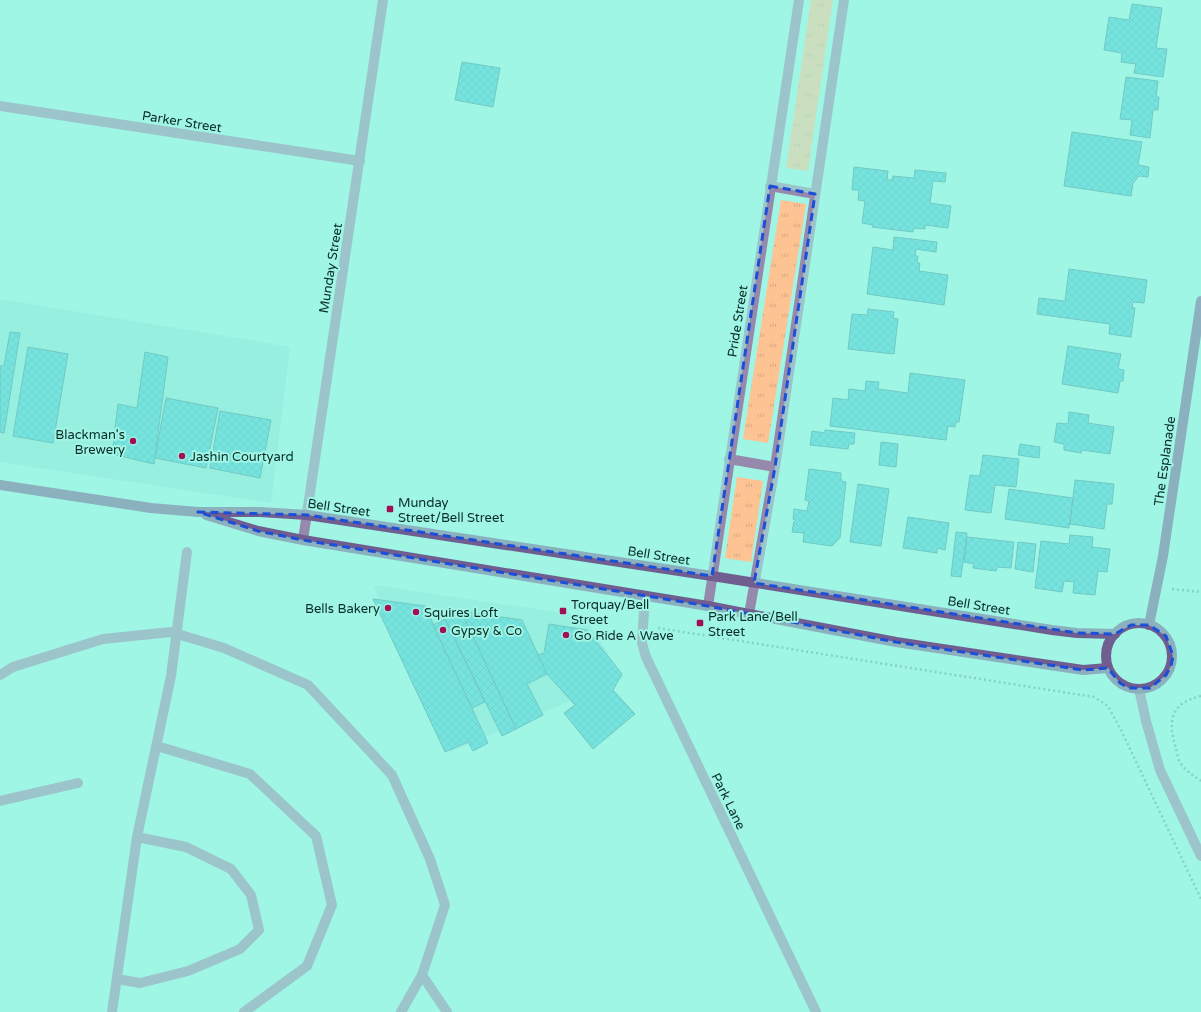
<svg xmlns="http://www.w3.org/2000/svg" width="1201" height="1012" font-family="'Varela Round',sans-serif">
<defs>
<pattern id="grass-tufts" width="24" height="20" patternUnits="userSpaceOnUse"><rect width="24" height="20" fill="#fdc393"/><path d="M3 7l-1-3M5 7V3M7 7l1-3M15 17l-1-3M17 17v-4M19 17l1-3" fill="none" stroke="#d7a87f"/></pattern>
<pattern id="building-cross-hatch" width="8" height="8" patternUnits="userSpaceOnUse"><rect width="8" height="8" fill="#41cdd5"/><path d="M0 0l8 8M0 8l8-8" fill="none" stroke="#38b0b7"/></pattern>
</defs>
<rect width="100%" height="100%" fill="#a0f5e5"/>
<g fill="#8ae7d7">
<polygon points="0,299 290,347 271,503 0,462"/>
<polygon points="373,585 584,616 624,678 451,752"/>
</g>
<g fill="url(#grass-tufts)">
<polygon points="811,0 833,0 808,171 786,168"/>
<polygon points="781,200 806,204 768,443 743,439"/>
<polygon points="737,477 763,481 751,562 725,558"/>
</g>
<g fill="url(#building-cross-hatch)" stroke="#389399">
<polygon points="1132,4 1162,8 1156,48 1167,49 1163,77 1134,73 1136,64 1121,62 1122,53 1104,50 1109,17 1129,20"/>
<polygon points="462,62 500,68 493,107 455,100"/>
<polygon points="1126,77 1158,81 1156,97 1159,97 1158,110 1153,110 1150,138 1130,135 1132,120 1120,119"/>
<polygon points="1072,132 1142,142 1138,165 1149,167 1148,177 1139,176 1133,183 1131,196 1064,186"/>
<polygon points="854,167 888,171 887,180 892,180 893,176 914,178 915,170 946,173 945,182 933,181 930,203 951,206 948,228 925,225 925,229 914,228 913,232 872,227 873,225 862,223 865,201 858,200 859,190 852,190"/>
<polygon points="894,237 937,242 936,252 916,249 915,256 918,256 917,263 920,263 919,271 948,275 944,305 867,294 873,247 893,250"/>
<polygon points="1069,269 1147,280 1144,303 1133,302 1132,307 1135,308 1131,337 1109,334 1110,324 1037,314 1039,298 1065,301"/>
<polygon points="868,309 894,312 893,318 898,319 894,354 848,349 852,314 867,315"/>
<polygon points="10,332 20,333 4,433 0,432 0,366 4,366"/>
<polygon points="1068,346 1121,354 1118,369 1124,370 1123,381 1120,381 1118,393 1062,384"/>
<polygon points="28,347 68,354 53,443 13,436"/>
<polygon points="145,352 168,357 154,464 112,454 118,404 137,408"/>
<polygon points="910,373 965,380 959,422 956,422 955,427 948,426 946,440 830,426 833,398 848,400 849,389 865,391 866,381 879,382 878,389 908,393"/>
<polygon points="166,398 218,408 206,468 155,458"/>
<polygon points="220,411 271,420 260,478 210,468"/>
<polygon points="1069,412 1089,415 1088,423 1114,427 1110,454 1082,450 1081,453 1064,450 1064,444 1054,442 1057,423 1068,424"/>
<polygon points="825,430 855,433 854,444 849,444 848,449 810,445 812,431 825,433"/>
<polygon points="881,442 898,444 896,467 879,465"/>
<polygon points="1020,444 1040,447 1039,458 1018,455"/>
<polygon points="983,455 1019,459 1016,487 995,485 991,513 965,510 970,475 980,476"/>
<polygon points="809,469 841,473 841,481 846,482 840,538 832,546 803,542 804,533 792,532 794,521 795,521 796,520 793,519 794,509 807,511 809,501 805,500"/>
<polygon points="1075,480 1114,484 1112,504 1107,504 1104,529 1070,524"/>
<polygon points="858,484 889,489 881,546 850,542"/>
<polygon points="1009,489 1073,498 1069,528 1005,519"/>
<polygon points="908,517 949,523 945,550 937,548 937,553 903,548"/>
<polygon points="956,532 967,533 961,577 951,576"/>
<polygon points="1070,535 1093,537 1092,547 1110,549 1107,572 1098,571 1095,595 1073,593 1074,582 1064,581 1062,592 1035,588 1041,541 1069,544"/>
<polygon points="967,537 1014,542 1011,568 997,567 996,571 973,568 974,564 964,562"/>
<polygon points="1018,542 1036,544 1033,572 1015,569"/>
<polygon points="373,599 425,606 488,743 473,751 468,742 445,752"/>
<polygon points="461,611 522,620 547,674 527,684 543,715 516,729"/>
<polygon points="461,611 516,729 502,736 445,619"/>
<polygon points="445,619 485,702 472,708 433,625"/>
<polygon points="549,624 587,630 622,674 613,690 635,714 593,749 564,713 575,705 547,674 538,655 544,653"/>
</g>
<g fill="none" stroke-linecap="round" stroke-linejoin="round">
<g stroke="#64a79b" stroke-width="2.5" stroke-dasharray="2 3" stroke-linecap="butt">
<polyline points="1172,589 1201,592"/>
<polyline points="658,628 1094,697 1108,706 1122,732 1201,899"/>
<path d="M 1201,696 C 1171,703 1167,720 1176,748 C 1177,753 1178,761 1182,765 C 1187,772 1194,776 1201,781"/>
</g>
<g stroke="#9589ac" stroke-width="10">
<polyline points="0,675 13,667 103,639 171,632 224,648 308,685 392,775 430,859 445,905 422,975 447,1012"/>
<polyline points="157,746 250,774 316,836 332,905 307,966 244,1012"/>
<polyline points="0,801 78,783"/>
<polyline points="117,979 140,983 188,971 240,949 259,930 251,895 231,869 186,847 137,837"/>
<polyline points="112,1012 137,837 171,676 187,552"/>
<polyline points="401,1012 422,975"/>
</g>
<g stroke="#9589ac" stroke-width="10">
<polyline points="0,106 360,161"/>
<polyline points="770,186 815,194"/>
<polyline points="729,459 775,467"/>
<polyline points="303,540 383,0"/>
<polyline points="645,596 642,643 646,657 816,1012"/>
<polyline points="708,606 799,0"/>
<polyline points="749,614 775,467 844,0"/>
<polyline points="1139,689 1146,721 1160,770 1201,856"/>
</g>
<g stroke="#715e90" stroke-width="10">
<polyline points="0,485 151,508 198,512 260,512 307,515 712,576 1052,630 1077,633 1115,634"/>
<polyline points="206,515 258,531 303,540 708,606 896,642 1083,670 1108,668"/>
<circle cx="1139" cy="656" r="33"/>
<polyline points="1149,625 1163,556 1201,301"/>
</g>
</g>
<path d="M0 0H1201V1012H0ZM 770,186 L 815,194 L 775,467 L 754,583 L 1077,633 L 1115,634 L 1131,625 L 1149,625 L 1166,636 L 1173,656 L 1171,666 L 1166,675 L 1150,688 L 1129,688 L 1120,683 L 1108,668 L 1083,670 L 896,642 L 708,606 L 303,540 L 258,531 L 198,512 L 307,515 L 712,576 Z" fill="#a0f5e5" fill-opacity=".55" fill-rule="evenodd"/>
<path fill="none" stroke="#1d4ed8" stroke-width="3" stroke-dasharray="8 5" stroke-linejoin="round" d="M 770,186 L 815,194 L 775,467 L 754,583 L 1077,633 L 1115,634 L 1131,625 L 1149,625 L 1166,636 L 1173,656 L 1171,666 L 1166,675 L 1150,688 L 1129,688 L 1120,683 L 1108,668 L 1083,670 L 896,642 L 708,606 L 303,540 L 258,531 L 198,512 L 307,515 L 712,576 Z"/>
<g fill="#a10f54" stroke="#a0f5e5" stroke-width="1.5">
<circle cx="133" cy="441" r="4"/>
<circle cx="182" cy="456" r="4"/>
<rect x="386" y="505" width="8" height="8" rx="2"/>
<circle cx="388" cy="608" r="4"/>
<rect x="559" y="607" width="8" height="8" rx="2"/>
<circle cx="416" cy="612" r="4"/>
<rect x="696" y="619" width="8" height="8" rx="2"/>
<circle cx="443" cy="630" r="4"/>
<circle cx="566" cy="635" r="4"/>
</g>
<g text-anchor="middle" stroke-width="4" stroke-linejoin="round" paint-order="stroke">
<g font-size="13" fill="#082d28" stroke="#a0f5e5">
<text transform="translate(182 121) rotate(9)" y="5">Parker Street</text>
<text transform="translate(330 268) rotate(-81)" y="5">Munday Street</text>
<text transform="translate(737 321) rotate(-81)" y="5">Pride Street</text>
<text transform="translate(1164 461) rotate(-82)" y="5">The Esplanade</text>
<text transform="translate(339 507) rotate(8)" y="5">Bell Street</text>
<text transform="translate(659 555) rotate(9)" y="5">Bell Street</text>
<text transform="translate(979 605) rotate(9)" y="5">Bell Street</text>
<text transform="translate(729 801) rotate(64)" y="5">Park Lane</text>
</g>
<g font-size="13" fill="#082d28" stroke="#a0f5e5" text-anchor="start">
<text x="125" y="439" text-anchor="end">Blackman's<tspan x="125" dy="15">Brewery</tspan></text>
<text x="190" y="461">Jashin Courtyard</text>
<text x="398" y="507">Munday<tspan x="398" dy="15">Street/Bell Street</tspan></text>
<text x="571" y="609">Torquay/Bell<tspan x="571" dy="15">Street</tspan></text>
<text x="380" y="613" text-anchor="end">Bells Bakery</text>
<text x="424" y="617">Squires Loft</text>
<text x="708" y="621">Park Lane/Bell<tspan x="708" dy="15">Street</tspan></text>
<text x="451" y="635">Gypsy &amp; Co</text>
<text x="574" y="640">Go Ride A Wave</text>
</g>
</g>
</svg>
